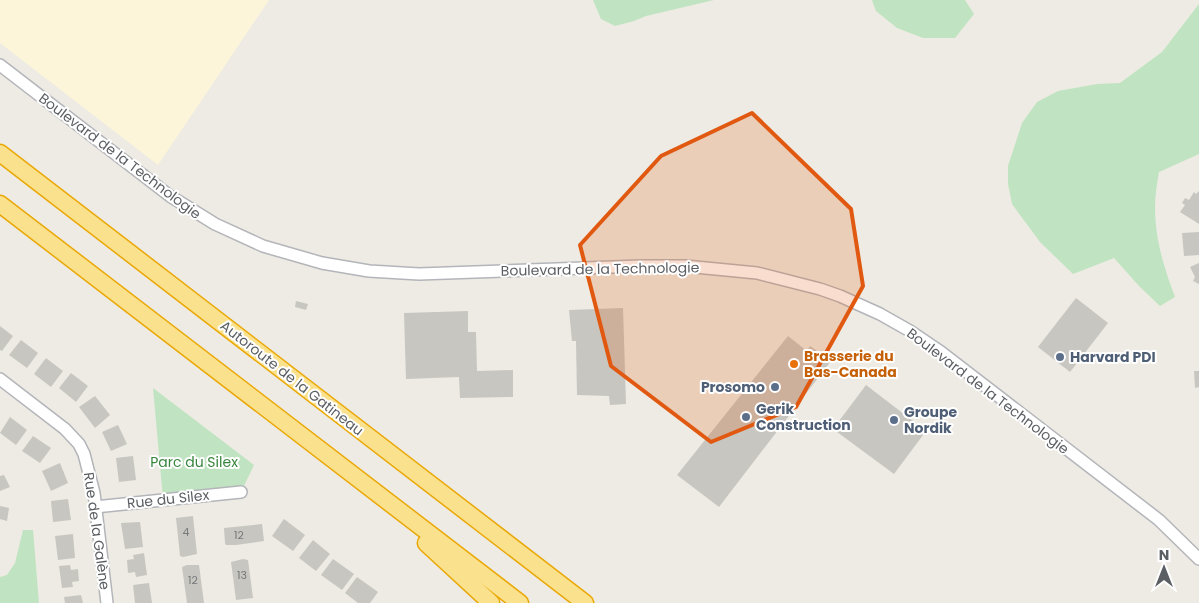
<svg xmlns="http://www.w3.org/2000/svg" width="1199" height="603" font-family="Poppins,sans-serif">
<rect width="100%" height="100%" fill="#edebe3"/>
<polygon fill="#fdf5d9" points="0,0 269,0 158,165 0,43"/>
<g fill="#c0e4c1">
<polygon points="593,0 714,0 646,16 634,21 615,26 601,19"/>
<polygon points="872,0 965,0 974,14 955,38 923,38 897,28 876,11"/>
<path d="M 1199,4 L 1199,154 L 1159,172 C 1157,183 1155,195 1155,207 C 1155,239 1164,268 1175,297 L 1160,306 L 1139,286 L 1114,258 L 1073,274 L 1040,242 L 1012,204 L 1008,184 L 1008,166 L 1022,123 L 1037,102 L 1058,91 L 1097,84 L 1120,83 L 1162,52 Z"/>
<polygon points="153,388 254,465 241,492 163,499"/>
<polygon points="23,530 33,530 39,603 0,603 0,577 7,575 15,563"/>
</g>
<g fill="#c8c6c0">
<polygon points="1199,191 1199,224 1180,212 1185,205 1182,203 1185,198 1189,200 1194,192 1196,194"/>
<polygon points="1199,232 1199,255 1184,256 1182,233"/>
<polygon points="1199,263 1199,284 1193,281 1195,277 1190,267"/>
<polygon points="1076,298 1108,323 1070,372 1038,347"/>
<polygon points="296,301 308,304 306,310 295,307"/>
<polygon points="623,308 626,404 610,405 609,396 577,395 576,341 572,341 569,310"/>
<polygon points="468,311 468,332 476,332 477,371 513,370 513,397 460,398 459,377 406,379 404,313"/>
<polygon points="0,326 13,336 2,351 0,350"/>
<polygon points="788,336 807,351 810,346 831,361 719,507 677,475"/>
<polygon points="21,340 38,353 27,368 9,355"/>
<polygon points="46,358 63,371 51,387 34,374"/>
<polygon points="1194,371 1199,371 1199,387 1195,388"/>
<polygon points="71,373 88,386 76,402 59,388"/>
<polygon points="866,385 926,431 894,474 833,429"/>
<polygon points="95,396 110,415 95,428 79,407"/>
<polygon points="10,417 27,430 16,445 0,433"/>
<polygon points="118,425 127,444 111,451 102,432"/>
<polygon points="33,436 51,448 40,463 22,451"/>
<polygon points="133,456 136,480 119,482 116,458"/>
<polygon points="60,463 68,483 51,491 42,471"/>
<polygon points="4,475 10,487 0,491 0,476"/>
<polygon points="68,499 71,520 53,522 51,501"/>
<polygon points="0,506 9,508 7,521 0,519"/>
<polygon points="193,516 197,554 183,557 180,556 179,546 176,518"/>
<polygon points="284,519 305,535 293,551 272,536"/>
<polygon points="140,522 143,547 125,549 121,523"/>
<polygon points="262,524 264,541 236,545 226,545 225,543 224,528"/>
<polygon points="73,534 75,558 58,560 55,536"/>
<polygon points="313,540 330,554 316,571 299,558"/>
<polygon points="144,553 147,575 136,577 135,572 128,573 127,560 134,559 133,555"/>
<polygon points="243,559 248,560 253,598 236,600 231,562"/>
<polygon points="333,559 354,574 342,590 321,575"/>
<polygon points="70,565 71,570 78,569 79,581 72,582 73,587 62,588 59,566"/>
<polygon points="187,565 199,565 204,603 187,603 182,567"/>
<polygon points="357,577 378,592 370,603 358,603 345,593"/>
<polygon points="149,583 152,603 135,603 133,585"/>
<polygon points="81,595 83,603 65,603 64,597"/>
</g>
<g fill="none" stroke-linecap="round" stroke-linejoin="round">
<defs>
<g id="minor">
<polyline points="0,65 170,196 215,224 263,246 322,263 369,271 419,274 640,266 685,266 757,273 820,289 840,296 880,314 910,331 941,352 1159,520 1199,559"/>
<polyline points="0,379 65,429 79,444 84,454 94,493 107,603"/>
<polyline points="95,507 241,492"/>
</g>
<g id="highway">
<polyline points="0,153 585,603"/>
<polyline points="0,204 520,603"/>
<polyline points="426,543 491,603"/>
</g>
</defs>
<use href="#minor" stroke="#b4b5ba" stroke-width="14"/>
<use href="#highway" stroke="#eaa807" stroke-width="19"/>
<use href="#minor" stroke="#fff" stroke-width="11"/>
<use href="#highway" stroke="#fae18e" stroke-width="16"/>
</g>
<path fill="#e15910" fill-opacity="0.2" stroke="#e15910" stroke-width="4" stroke-linejoin="round" d="M 752,113 L 851,209 L 863,286 L 796,407 L 711,442 L 611,366 L 580,245 L 661,156 Z"/>
<g fill="#5c6f8a" stroke="#fff" stroke-width="2">
<circle cx="1060" cy="357" r="5"/>
<circle cx="775" cy="387" r="5"/>
<circle cx="746" cy="417" r="5"/>
<circle cx="894" cy="420" r="5"/>
</g>
<circle fill="#e8710a" stroke="#fff" stroke-width="2" cx="794" cy="364" r="5"/>
<g text-anchor="middle" stroke-width="4" stroke-linejoin="round" paint-order="stroke">
<g font-size="11" fill="#76797a">
<text x="186" y="536">4</text>
<text x="239" y="539">12</text>
<text x="242" y="579">13</text>
<text x="193" y="584">12</text>
</g>
<g font-size="14" fill="#5b5f63" stroke="#fff">
<text transform="translate(120 156) rotate(37)" y="5">Boulevard de la Technologie</text>
<text transform="translate(600 269) rotate(-1)" y="5">Boulevard de la Technologie</text>
<text transform="translate(292 378) rotate(38)" y="5">Autoroute de la Gatineau</text>
<text transform="translate(988 391) rotate(37)" y="5">Boulevard de la Technologie</text>
<text transform="translate(168 499) rotate(-6)" y="5">Rue du Silex</text>
<text transform="translate(97 531) rotate(82)" y="5">Rue de la Galène</text>
</g>
<g font-size="14" font-weight="bold" fill="#c56008" stroke="#fff" text-anchor="start">
<text x="804" y="361">Brasserie du<tspan x="804" dy="16">Bas-Canada</tspan></text>
</g>
<g font-size="14" font-weight="bold" fill="#4e5e75" stroke="#fff" text-anchor="start">
<text x="1070" y="362">Harvard PDI</text>
<text x="765" y="392" text-anchor="end">Prosomo</text>
<text x="756" y="414">Gerik<tspan x="756" dy="16">Construction</tspan></text>
<text x="904" y="417">Groupe<tspan x="904" dy="16">Nordik</tspan></text>
</g>
<g font-size="14" fill="#38853d" stroke="#fff">
<text x="194" y="467">Parc du Silex</text>
</g>
</g>
<g transform="translate(1164 568)" stroke="#ffffff" stroke-width="4" paint-order="stroke">
<path d="M0-4L9 19L0 12L-9 19Z" fill="#5b5f63"/>
<text y="-8" font-size="14" font-weight="bold" text-anchor="middle" fill="#5b5f63">N</text>
</g>
</svg>
